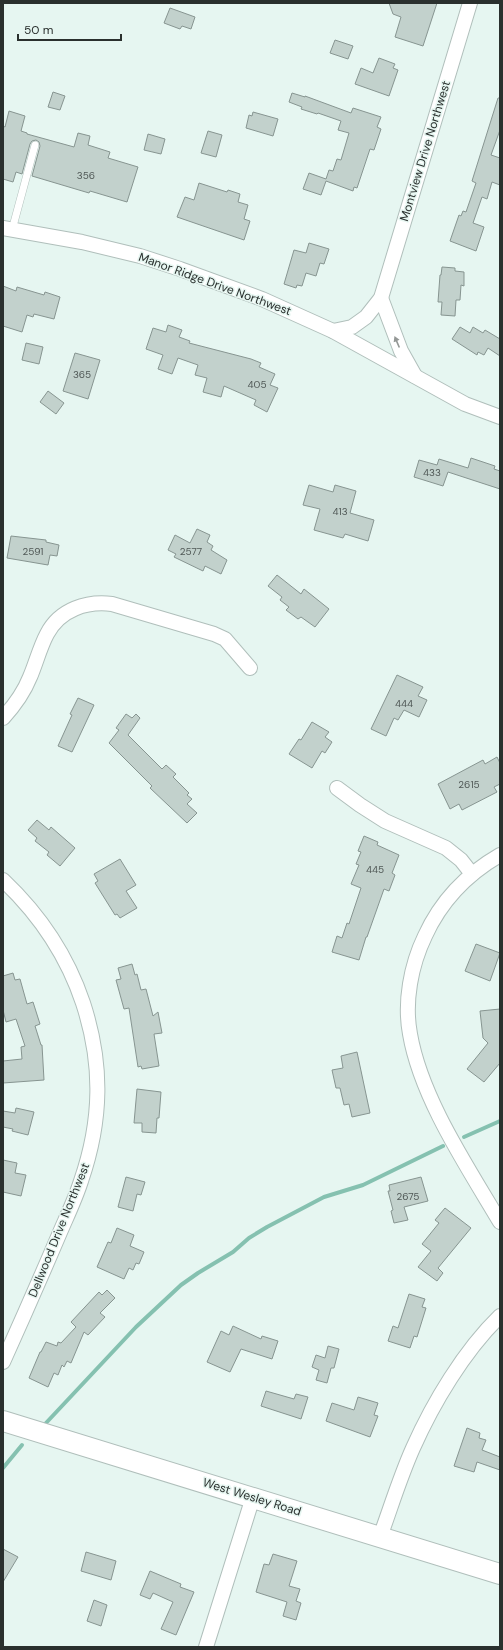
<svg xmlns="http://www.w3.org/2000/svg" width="503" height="1650" font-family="'DM Sans',sans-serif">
<rect width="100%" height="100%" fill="#e6f6f1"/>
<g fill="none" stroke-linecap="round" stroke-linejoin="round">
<g stroke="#85c1b0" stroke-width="4">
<polyline points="464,1137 500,1121"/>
<polyline points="46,1423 136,1327 181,1285 198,1273 233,1252 249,1238 267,1227 324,1197 363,1185 443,1146"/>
<polyline points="3,1468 22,1445"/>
</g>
</g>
<g fill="#c2d1cc" stroke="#879591">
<polygon points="389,3 437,3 423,46 395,37 401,17 393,14"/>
<polygon points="170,8 195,17 191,29 182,26 180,29 164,23"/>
<polygon points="335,40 353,46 348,59 330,53"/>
<polygon points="379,58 395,64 393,68 398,70 389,96 355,84 361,68 373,73"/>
<polygon points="53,92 65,96 60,110 48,107"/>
<polygon points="292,93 305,97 305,96 351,113 353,108 381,117 377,127 381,129 374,150 370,149 357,188 354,187 353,191 326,181 321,195 303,189 309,173 326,179 329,170 333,171 337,159 341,160 349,133 338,130 341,121 318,113 317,114 301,109 302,107 289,102"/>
<polygon points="498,98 500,98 500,130 491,155 500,158 500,185 492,182 487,199 482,197 473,223 484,227 476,251 450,241 459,215 461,216 463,211 466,212 476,183 472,181"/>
<polygon points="9,111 25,116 21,131 27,133 27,134 74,147 78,133 90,136 88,145 110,152 108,158 138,167 127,202 90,191 89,193 32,176 40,146 39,142 36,140 32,141 30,144 22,174 16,172 13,182 3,179 3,126 5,127"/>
<polygon points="253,112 278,119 273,136 246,128 249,115 252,116"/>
<polygon points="208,131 222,135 216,157 201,153"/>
<polygon points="148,134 165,139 161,154 144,150"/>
<polygon points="199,183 227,192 228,190 240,194 238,202 248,205 244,219 250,221 244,240 177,217 185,197 194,200"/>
<polygon points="309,243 329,249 324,264 320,263 316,276 306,273 302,286 297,285 296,288 284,284 294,250 306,253"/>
<polygon points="442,267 455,268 455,271 464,272 464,286 461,285 460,300 456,300 455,316 441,315 442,302 438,302 440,275 441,275"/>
<polygon points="3,286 16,291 17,287 44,295 45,292 60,297 54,319 34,314 33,317 27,315 22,332 3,326"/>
<polygon points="168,325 182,330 179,337 190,341 189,343 251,359 261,363 259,367 275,374 270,385 278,388 267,412 254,405 256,400 224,386 221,397 203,392 207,378 195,375 198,365 178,358 172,374 158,369 163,355 146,349 153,328 166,332"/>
<polygon points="460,327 470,333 473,327 483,333 485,330 500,339 500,356 488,348 484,355 478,352 477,355 452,339"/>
<polygon points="26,343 43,347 39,364 22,360"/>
<polygon points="75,353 100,360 88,399 63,391"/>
<polygon points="48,391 64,403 56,414 40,402"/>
<polygon points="471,458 495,466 494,469 500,471 500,489 448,472 443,486 414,477 419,460 437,465 439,459 468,468"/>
<polygon points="309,485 333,492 335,485 356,491 350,513 374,520 368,541 345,534 343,538 314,530 320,509 303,505"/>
<polygon points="197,529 210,535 207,542 213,546 211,550 227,560 221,574 205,566 203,571 174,557 176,554 168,550 175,535 190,543"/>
<polygon points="11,536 46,540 46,542 59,545 57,556 50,555 48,565 7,558"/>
<polygon points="277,575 301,594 304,589 329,609 315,627 301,617 298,619 286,610 289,607 280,600 282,597 268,586"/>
<polygon points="397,675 423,687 418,696 427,700 419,717 404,710 398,720 394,718 386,736 371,729"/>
<polygon points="78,698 94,705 72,752 58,746 72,715 70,714"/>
<polygon points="126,714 132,718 136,714 140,718 128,735 162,769 166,765 176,774 173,777 189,793 187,795 192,799 187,804 197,813 187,823 150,788 152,786 109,743 119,730 116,728"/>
<polygon points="312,722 329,732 325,737 332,742 325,753 322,751 312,768 289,754 299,739 301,740"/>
<polygon points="497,757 500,763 500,784 494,787 497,792 462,810 459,804 450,809 438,784 483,760 485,764"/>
<polygon points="37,820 49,830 51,827 75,848 60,866 47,855 49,852 35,841 37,838 28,830"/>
<polygon points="364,836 378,842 377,845 399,855 392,873 395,875 389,891 384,889 367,937 366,937 359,960 332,952 337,936 342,938 347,923 349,924 361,888 351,884 359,865 356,864 361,852 358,851"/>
<polygon points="120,859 136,885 126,891 137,908 120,918 117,914 115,915 95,883 98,881 94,874"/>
<polygon points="476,944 500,953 490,981 465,971"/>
<polygon points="132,964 135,975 137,974 141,990 146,989 153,1016 158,1012 162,1033 154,1034 159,1066 142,1069 141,1066 138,1067 129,1008 124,1009 116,980 121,979 118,968"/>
<polygon points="13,973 15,980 20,979 27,1004 33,1002 40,1024 35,1026 41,1045 42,1045 44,1080 3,1083 3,1061 22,1059 21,1047 25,1046 16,1019 6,1022 3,1010 3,976"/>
<polygon points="500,1009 500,1063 484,1082 467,1069 488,1043 483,1038 480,1011"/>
<polygon points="357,1052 370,1113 352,1117 349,1104 344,1105 340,1088 336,1088 332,1070 343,1068 341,1056"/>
<polygon points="137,1089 161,1092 159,1118 157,1118 156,1133 142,1132 142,1123 134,1123"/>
<polygon points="16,1108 34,1112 28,1135 12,1131 13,1129 3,1127 3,1111 15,1113"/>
<polygon points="3,1160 17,1163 15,1173 26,1175 21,1196 3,1192"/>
<polygon points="126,1177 145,1182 141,1195 137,1194 133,1211 118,1207"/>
<polygon points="421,1177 428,1201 404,1207 408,1220 394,1223 391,1211 393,1210 388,1191 390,1191 389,1185"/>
<polygon points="445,1208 471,1228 438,1268 443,1273 437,1281 418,1267 431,1251 422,1244 439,1223 435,1220"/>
<polygon points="117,1228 134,1235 130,1246 144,1252 139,1264 136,1263 133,1270 129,1268 124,1279 97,1267 108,1242 111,1243"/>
<polygon points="107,1290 115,1298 100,1313 105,1317 88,1335 84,1332 71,1363 67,1361 64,1367 62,1365 58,1375 54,1373 48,1387 29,1378 40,1352 41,1352 46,1342 57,1346 58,1342 61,1343 76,1327 71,1322 99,1292 102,1295"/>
<polygon points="409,1294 425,1299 422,1307 426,1308 417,1337 414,1336 410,1348 388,1341 393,1326 398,1328"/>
<polygon points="233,1326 261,1339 262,1336 278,1341 272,1359 241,1349 230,1372 207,1362 221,1331 229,1335"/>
<polygon points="328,1346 339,1349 334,1368 331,1368 327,1383 316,1380 319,1370 312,1367 316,1355 325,1358"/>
<polygon points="266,1391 294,1399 296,1394 308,1397 301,1419 261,1406"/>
<polygon points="358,1397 378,1403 374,1415 378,1416 370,1437 326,1421 332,1403 354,1410"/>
<polygon points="467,1428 480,1433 479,1438 486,1440 482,1450 500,1457 500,1470 477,1462 474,1472 454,1466"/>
<polygon points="3,1549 18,1557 3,1582"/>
<polygon points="86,1552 116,1561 111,1580 81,1571"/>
<polygon points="273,1554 297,1561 289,1586 300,1589 296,1601 301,1603 296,1620 283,1616 287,1602 256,1592 264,1564 269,1565"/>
<polygon points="150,1571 181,1584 180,1587 194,1592 176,1635 161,1629 173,1602 153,1593 150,1599 140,1595"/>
<polygon points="94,1600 107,1605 101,1626 87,1621"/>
</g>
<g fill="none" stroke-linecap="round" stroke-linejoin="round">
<defs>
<polyline id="lane" points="12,230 35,145"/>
<g id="street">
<polyline points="3,228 82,242 140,256 180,269 262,299 333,331 465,404 500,417"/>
<polyline points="381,298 401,351 415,376"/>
<polyline points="333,331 352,327 366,317 381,298 470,3"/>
<path d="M 3,718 C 14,706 24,692 30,677 C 36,663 40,647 47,634 C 60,609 87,601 112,604 L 214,634 L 225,639 L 250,668"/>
<polyline points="337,788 360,805 385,821 446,848 461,860 472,874"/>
<path d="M 500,855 C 467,874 441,901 425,936 C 411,965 404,1002 410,1034 C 421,1098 467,1166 500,1222"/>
<path d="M 3,880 C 40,915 67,955 83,1003 C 103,1064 102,1120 81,1181 C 75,1200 66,1218 58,1237 C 40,1279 22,1320 3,1362"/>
<path d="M 380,1537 C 391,1507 400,1477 413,1448 C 433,1403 464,1351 500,1316"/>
<polyline points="206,1647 253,1497"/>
</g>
<polyline id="secondary" points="3,1421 500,1574"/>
</defs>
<use href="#lane" stroke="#b0bfbb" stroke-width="8"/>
<use href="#street" stroke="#b0bfbb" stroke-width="16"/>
<use href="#secondary" stroke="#b0bfbb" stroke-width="22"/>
<use href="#lane" stroke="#fff" stroke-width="7"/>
<use href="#street" stroke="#fff" stroke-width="14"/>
<use href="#secondary" stroke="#fff" stroke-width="20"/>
</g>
<defs><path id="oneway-solid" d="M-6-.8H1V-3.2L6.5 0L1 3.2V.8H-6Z"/></defs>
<use fill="#949896" href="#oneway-solid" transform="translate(397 342) rotate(-113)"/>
<g text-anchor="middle" stroke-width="3" stroke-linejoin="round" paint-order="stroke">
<g font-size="10" fill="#505856">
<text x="86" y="179">356</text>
<text x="82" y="378">365</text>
<text x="257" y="388">405</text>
<text x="432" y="476">433</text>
<text x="340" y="515">413</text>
<text x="33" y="555">2591</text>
<text x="191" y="555">2577</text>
<text x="404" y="707">444</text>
<text x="469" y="788">2615</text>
<text x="375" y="873">445</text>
<text x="408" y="1200">2675</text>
</g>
<g font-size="12" fill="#2a302e" stroke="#e6f6f1">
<text transform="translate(425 151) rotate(-73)" y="4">Montview Drive Northwest</text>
<text transform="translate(215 284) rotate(20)" y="4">Manor Ridge Drive Northwest</text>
<text transform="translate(59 1230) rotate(-68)" y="4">Dellwood Drive Northwest</text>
<text transform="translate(252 1497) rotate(17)" y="4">West Wesley Road</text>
</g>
</g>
<rect width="503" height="1650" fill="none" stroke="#2a302e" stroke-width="8"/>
<path d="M18 34v6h103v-6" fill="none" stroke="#2a302e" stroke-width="2"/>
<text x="24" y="34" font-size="12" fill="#2a302e" stroke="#e6f6f1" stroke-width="3" paint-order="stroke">50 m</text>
</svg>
